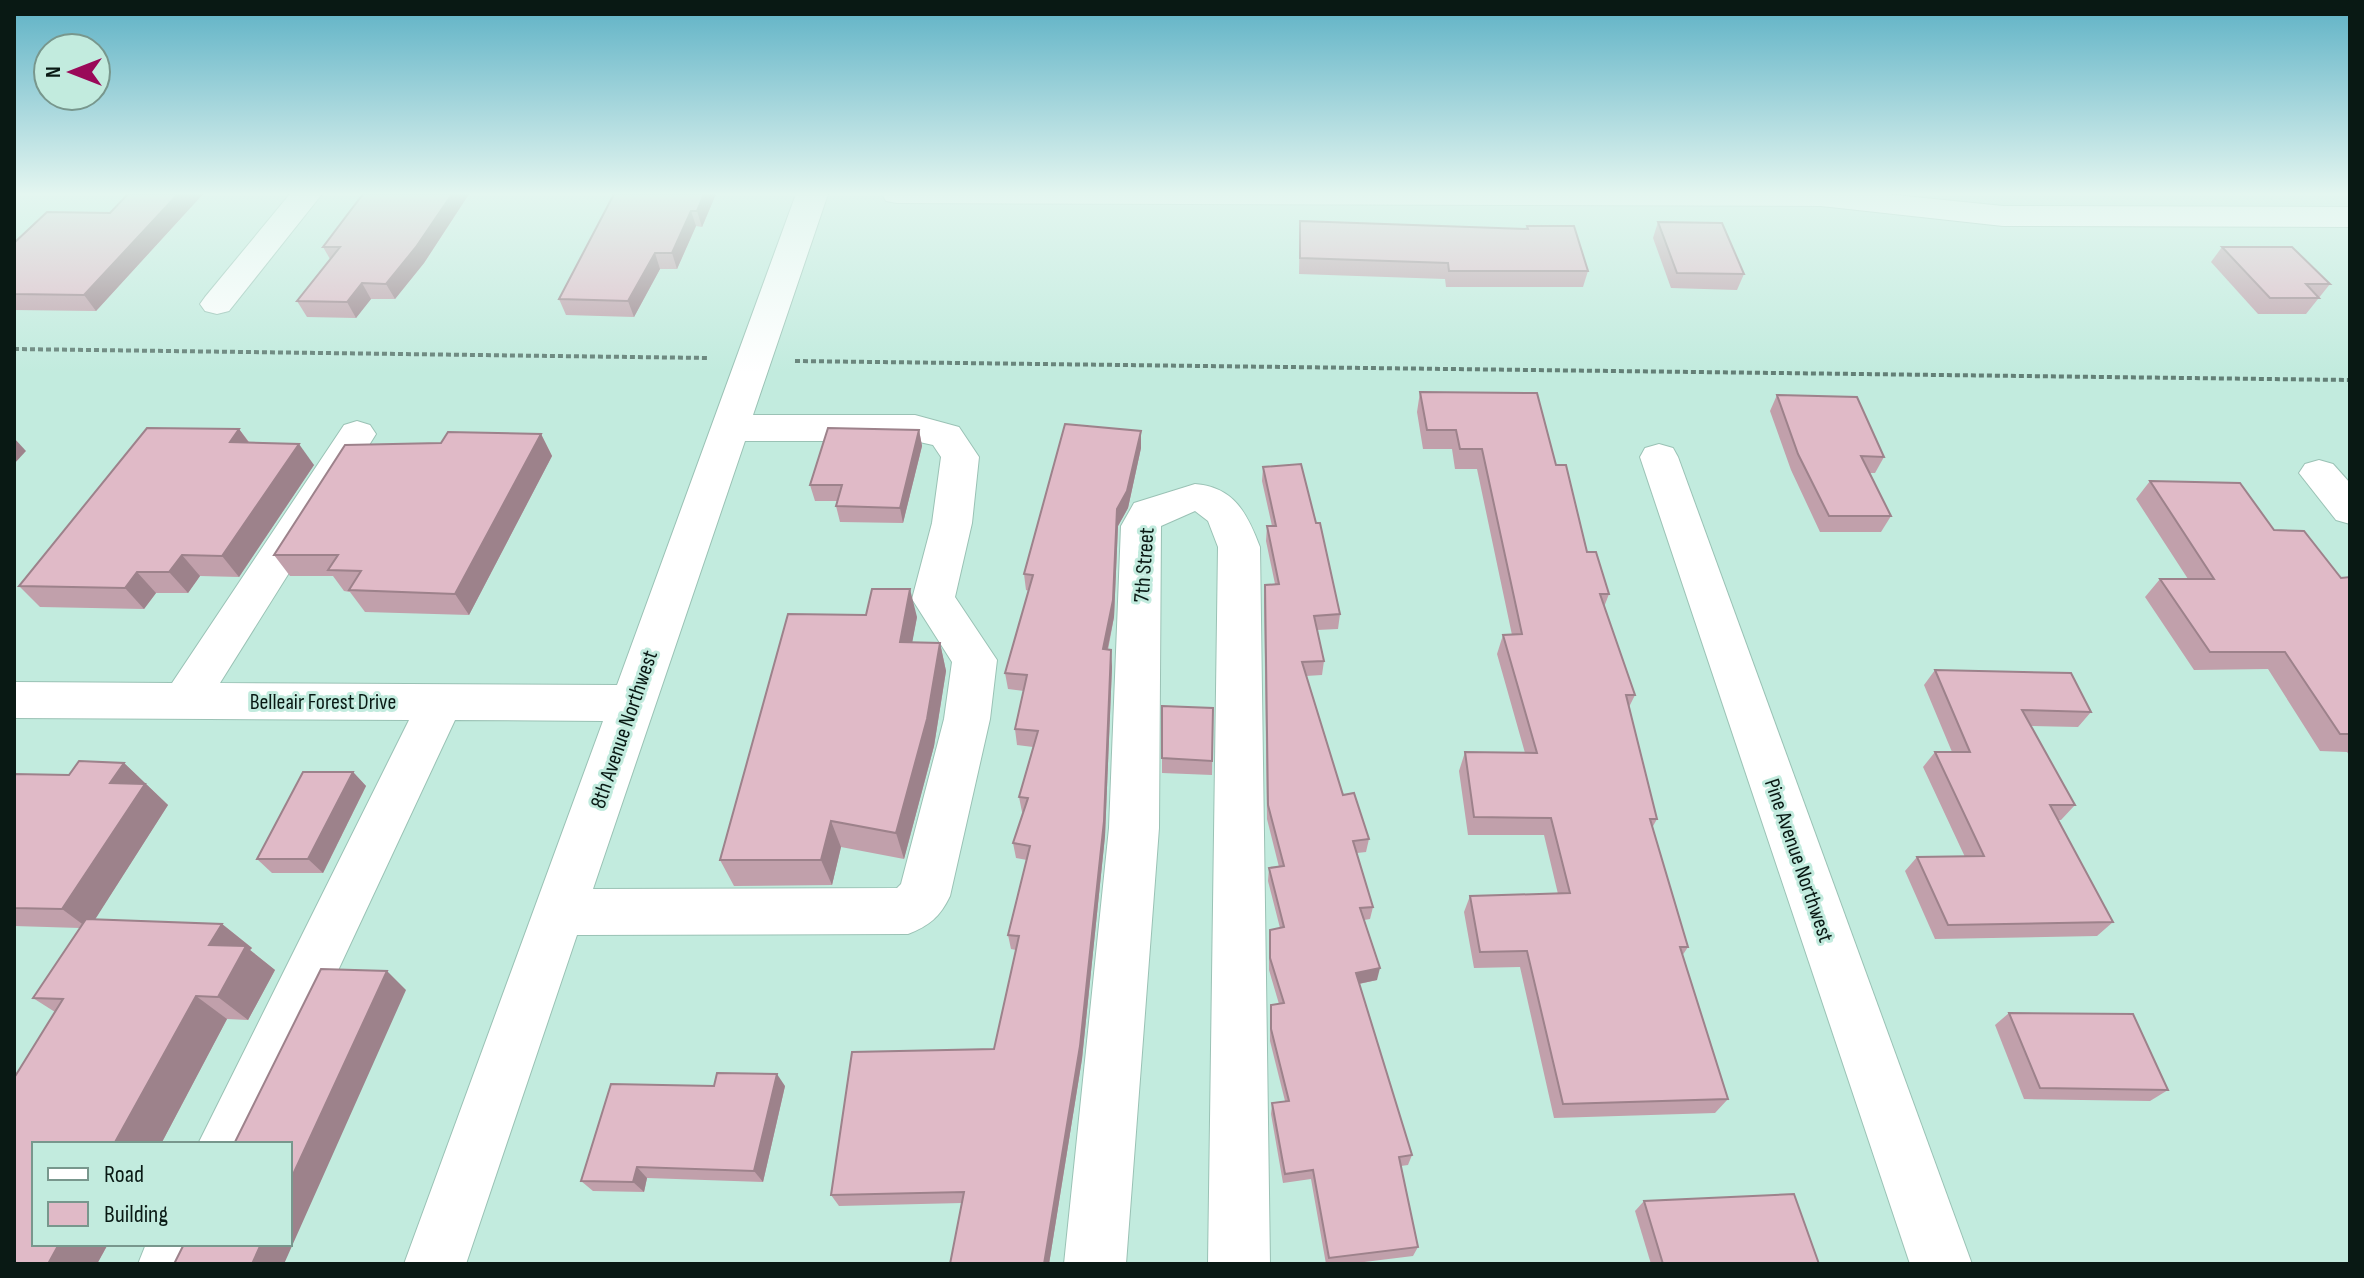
<svg xmlns="http://www.w3.org/2000/svg" width="2364" height="1278" font-family="'Sofia Sans Condensed',sans-serif">
<rect width="100%" height="100%" fill="#c2ebde"/>
<g fill="none" stroke-linecap="round" stroke-linejoin="round">
<defs>
<g id="minor">
<polygon points="290,194 322,194 229,311 217,314 205,311 200,304 205,297"/>
<path d="M 796,194 L 828,194 L 753,415 L 915,415 L 959,427 L 979,457 L 972,523 L 955,597 L 997,660 L 990,719 L 950,896 C 940,917 929,926 908,934 L 577,935 L 466,1264 L 404,1264 L 603,721 L 455,720 L 257,1144 L 198,1144 L 409,720 L 14,718 L 14,682 L 172,683 L 344,425 L 357,421 L 370,425 L 376,434 L 220,683 L 617,685 ZM 745,441 L 915,441 L 933,445 L 941,457 L 932,523 L 912,599 L 952,662 L 944,719 L 901,884 L 897,888 L 593,889 Z"/>
<polygon points="882,194 1885,194 2003,206 2350,207 2350,227 2003,226 1821,206 897,203 886,201"/>
<polygon points="1659,444 1673,448 1678,457 1972,1264 1910,1264 1640,457 1645,448"/>
<polygon points="2319,460 2333,464 2350,483 2350,524 2336,520 2299,473 2305,464"/>
<path d="M 1195,484 C 1234,487 1247,513 1260,547 L 1270,1264 L 1208,1264 L 1218,547 L 1208,521 L 1195,511 L 1161,526 L 1159,828 L 1126,1264 L 1064,1264 L 1109,828 L 1121,526 L 1134,503 Z"/>
<polygon points="146,1244 209,1244 200,1264 138,1264"/>
</g>
</defs>
<use href="#minor" stroke="#9ac2b5" stroke-width="2"/>
<g stroke="#637f76" stroke-width="4" stroke-dasharray="5 3" stroke-linecap="butt">
<polyline points="14,349 709,358"/>
<polyline points="795,361 2350,380"/>
</g>
<use href="#minor" fill="#fff" fill-rule="evenodd"/>
</g>
<g fill="#c1a0ab">
<polygon points="128,194 203,194 96,311 14,310 14,243 110,213"/>
<polygon points="363,194 469,194 424,263 395,299 371,299 356,318 307,317 297,301 330,259 323,247"/>
<polygon points="614,194 716,194 702,227 696,226 677,269 660,269 634,317 566,315 559,299"/>
<polygon points="1300,221 1527,229 1527,226 1588,271 1583,287 1446,287 1445,279 1299,274"/>
<polygon points="1658,222 1744,274 1737,290 1671,288 1653,238"/>
<polygon points="2222,247 2330,284 2306,314 2258,314 2211,262"/>
<polygon points="1420,392 1556,465 1587,552 1609,594 1604,607 1635,695 1629,707 1657,819 1652,828 1688,947 1682,956 1728,1099 1715,1113 1554,1118 1520,967 1474,968 1464,912 1470,896 1558,894 1544,835 1468,835 1459,771 1465,752 1525,753 1497,654 1503,635 1512,635 1477,469 1455,469 1452,449 1423,449 1417,412"/>
<polygon points="1777,395 1884,457 1875,473 1869,473 1891,516 1881,532 1820,532 1791,470 1770,411"/>
<polygon points="239,429 249,442 314,465 239,577 200,576 188,593 156,593 144,609 40,607 19,586"/>
<polygon points="919,430 922,446 903,523 840,522 836,506 837,501 815,501 810,485"/>
<polygon points="1141,431 1141,448 1128,508 1118,526 1114,617 1108,650 1112,667 1105,836 1082,1059 1049,1264 950,1264 962,1203 839,1206 831,1195 994,1049 1016,950 1011,949 1008,935 1027,860 1016,858 1013,843 1023,812 1022,812 1019,797 1033,747 1017,745 1015,729 1024,691 1008,689 1005,673 1029,591 1026,590 1024,574"/>
<polygon points="541,434 552,456 469,615 365,612 350,592 344,591 333,576 290,576 274,555 441,443"/>
<polygon points="1263,467 1316,523 1340,614 1338,629 1317,630 1324,661 1322,675 1306,676 1343,795 1369,839 1366,852 1357,853 1373,907 1370,919 1364,920 1377,980 1359,984 1412,1155 1408,1165 1401,1166 1418,1247 1413,1256 1348,1264 1326,1264 1311,1179 1283,1183 1271,1114 1272,1103 1285,1101 1270,1041 1270,1017 1271,1005 1279,1004 1269,970 1269,942 1270,930 1280,928 1268,881 1269,868 1279,867 1267,819 1264,599 1265,585 1275,584 1266,541 1267,526 1272,526 1262,481"/>
<polygon points="2150,481 2274,530 2341,578 2350,577 2350,756 2347,752 2320,751 2268,669 2194,670 2145,597 2160,579 2188,579 2136,499"/>
<polygon points="917,617 912,642 940,643 946,671 934,746 904,859 841,847 832,885 734,886 720,860"/>
<polygon points="1935,670 2091,712 2078,727 2031,726 2075,805 2061,820 2058,820 2113,922 2097,936 1935,939 1905,871 1917,857 1965,857 1923,767 1935,752 1952,752 1924,685"/>
<polygon points="1162,706 1213,708 1212,775 1162,773"/>
<polygon points="79,761 124,763 168,805 95,919 222,924 252,948 250,950 275,970 248,1020 227,1019 161,1144 34,1144 34,1244 108,1244 97,1264 14,1264 14,1078 55,1012 33,998 80,928 14,926 14,774 69,775"/>
<polygon points="353,772 366,786 323,873 272,873 257,859"/>
<polygon points="2009,1013 2168,1090 2150,1101 2024,1099 1995,1025"/>
<polygon points="714,1086 785,1086 763,1182 647,1178 644,1192 593,1191 581,1181"/>
<polygon points="1644,1201 1819,1264 1651,1264 1635,1211"/>
</g>
<g fill="#9d828b">
<polygon points="178,194 203,194 96,311 84,295"/>
<polygon points="452,194 469,194 424,263 395,299 386,284"/>
<polygon points="704,194 716,194 702,227 697,211"/>
<polygon points="691,211 696,226 677,269 672,253"/>
<polygon points="655,253 660,269 634,317 628,301"/>
<polygon points="362,283 371,299 356,318 347,302"/>
<polygon points="239,429 255,451 230,442"/>
<polygon points="919,430 922,446 903,523 900,508"/>
<polygon points="1141,431 1141,448 1128,508 1118,526 1114,617 1104,666 1103,649 1117,509"/>
<polygon points="541,434 552,456 469,615 455,594"/>
<polygon points="14,438 26,451 14,464"/>
<polygon points="299,444 314,465 239,577 222,556"/>
<polygon points="182,555 200,576 188,593 169,572"/>
<polygon points="137,572 156,593 144,609 125,588"/>
<polygon points="910,589 917,617 907,670 900,642"/>
<polygon points="940,643 946,671 934,746 904,859 896,833"/>
<polygon points="1111,650 1112,667 1105,836 1082,1059 1049,1264 1044,1264"/>
<polygon points="124,763 168,805 89,929 62,909 110,783"/>
<polygon points="353,772 366,786 323,873 308,859"/>
<polygon points="831,821 841,847 832,885 821,860"/>
<polygon points="222,924 252,948 250,950 275,970 248,1020 218,997 209,945"/>
<polygon points="1380,968 1377,980 1353,985 1356,973"/>
<polygon points="387,971 406,990 284,1264 252,1264 261,1244 290,1244 290,1181"/>
<polygon points="196,996 227,1019 161,1144 114,1144"/>
<polygon points="777,1074 785,1086 763,1182 754,1171"/>
<polygon points="637,1167 647,1178 644,1192 633,1182"/>
<polygon points="59,1244 108,1244 97,1264 48,1264"/>
</g>
<g fill="#e0bac7" stroke="#9d828b" stroke-width="2">
<polygon points="128,194 178,194 84,295 14,294 14,243 47,212 110,213"/>
<polygon points="363,194 452,194 416,247 386,284 362,283 347,302 297,301 340,247 323,247"/>
<polygon points="614,194 704,194 697,211 691,211 672,253 655,253 628,301 559,299"/>
<polygon points="1300,221 1528,229 1527,226 1574,226 1588,271 1449,271 1448,263 1300,258"/>
<polygon points="1658,222 1722,223 1744,274 1677,273"/>
<polygon points="2222,247 2292,247 2330,284 2306,284 2319,298 2270,298"/>
<polygon points="1420,392 1537,393 1556,465 1566,465 1587,552 1596,552 1609,594 1600,594 1635,695 1626,695 1657,819 1650,819 1688,947 1680,947 1728,1099 1563,1104 1527,951 1480,952 1470,896 1570,893 1551,818 1474,817 1465,752 1537,753 1503,635 1522,634 1482,449 1460,449 1456,430 1427,430"/>
<polygon points="1777,395 1857,397 1884,457 1861,456 1891,516 1829,516 1798,454"/>
<polygon points="1065,424 1141,431 1127,491 1117,509 1113,600 1103,649 1111,650 1104,821 1080,1046 1044,1264 950,1264 964,1192 831,1195 852,1052 994,1049 1019,936 1008,935 1030,846 1013,843 1028,798 1019,797 1038,731 1015,729 1027,675 1005,673 1033,575 1024,574"/>
<polygon points="147,428 239,429 230,442 299,444 222,556 182,555 169,572 137,572 125,588 19,586"/>
<polygon points="828,428 919,430 900,508 836,506 842,485 810,485"/>
<polygon points="448,432 541,434 455,594 349,590 361,571 328,570 338,555 274,555 345,445 441,443"/>
<polygon points="1301,464 1316,523 1320,523 1340,614 1314,616 1324,661 1302,662 1343,795 1354,793 1369,839 1353,841 1373,907 1360,908 1380,968 1356,973 1412,1155 1399,1157 1418,1247 1329,1258 1313,1170 1285,1174 1272,1103 1289,1101 1271,1029 1271,1005 1284,1003 1270,958 1270,930 1284,927 1269,868 1284,866 1268,805 1265,585 1279,584 1267,526 1276,526 1263,467"/>
<polygon points="2150,481 2240,483 2274,530 2304,531 2341,578 2350,577 2350,734 2340,734 2285,652 2210,652 2160,579 2214,579"/>
<polygon points="872,589 910,589 900,642 940,643 927,719 896,833 831,821 821,860 720,860 788,614 866,615"/>
<polygon points="1935,670 2071,673 2091,712 2022,710 2075,805 2050,805 2113,922 1948,925 1917,857 1984,856 1935,752 1970,752"/>
<polygon points="1162,706 1213,708 1212,761 1162,758"/>
<polygon points="79,761 124,763 110,783 145,784 62,909 14,908 14,774 69,775"/>
<polygon points="303,772 353,772 308,859 257,859"/>
<polygon points="86,919 222,924 209,945 246,946 218,997 196,996 114,1144 34,1144 34,1244 59,1244 48,1264 14,1264 14,1078 63,999 33,998"/>
<polygon points="321,969 387,971 290,1181 290,1144 234,1144"/>
<polygon points="2009,1013 2133,1014 2168,1090 2040,1088"/>
<polygon points="717,1073 777,1074 754,1171 637,1167 633,1182 581,1181 611,1084 714,1086"/>
<polygon points="1794,1194 1819,1264 1663,1264 1644,1201"/>
<polygon points="184,1244 261,1244 252,1264 174,1264"/>
</g>
<linearGradient id="sky" x2="0" y2="1"><stop stop-color="#5db1c5"/><stop offset="0.52" stop-color="#e4f6f0"/><stop offset="1" stop-color="#e4f6f0" stop-opacity="0"/></linearGradient>
<rect width="2364" height="373" fill="url(#sky)"/>
<g text-anchor="middle" stroke-width="6" stroke-linejoin="round" paint-order="stroke">
<g font-size="22" fill="#091914" stroke="#c2ebde">
<text transform="translate(1143 565) rotate(-86)" y="8">7th Street</text>
<text x="323" y="709">Belleair Forest Drive</text>
<text transform="translate(623 729) rotate(-71)" y="8">8th Avenue Northwest</text>
<text transform="translate(1800 860) rotate(71)" y="8">Pine Avenue Northwest</text>
</g>
</g>
<rect width="2364" height="1278" fill="none" stroke="#091914" stroke-width="32"/>
<rect x="32" y="1142" width="260" height="104" fill="#c2ebde" stroke="#78978d" stroke-width="2"/>
<rect x="48" y="1168" width="40" height="12" fill="#ffffff" stroke="#78978d" stroke-width="2"/>
<text x="104" y="1182" font-size="24" fill="#091914">Road</text>
<rect x="48" y="1202" width="40" height="24" fill="#e0bac7" stroke="#78978d" stroke-width="2"/>
<text x="104" y="1222" font-size="24" fill="#091914">Building</text>
<g transform="translate(72 72) rotate(270)"><circle r="38" fill="#c2ebde" stroke="#78978d" stroke-width="2"/>
<path d="M0-6L14 30L0 20L-14 30Z" fill="#9a0959"/>
<text y="-12" font-size="22" font-weight="bold" text-anchor="middle" fill="#091914">N</text>
</g>
</svg>
